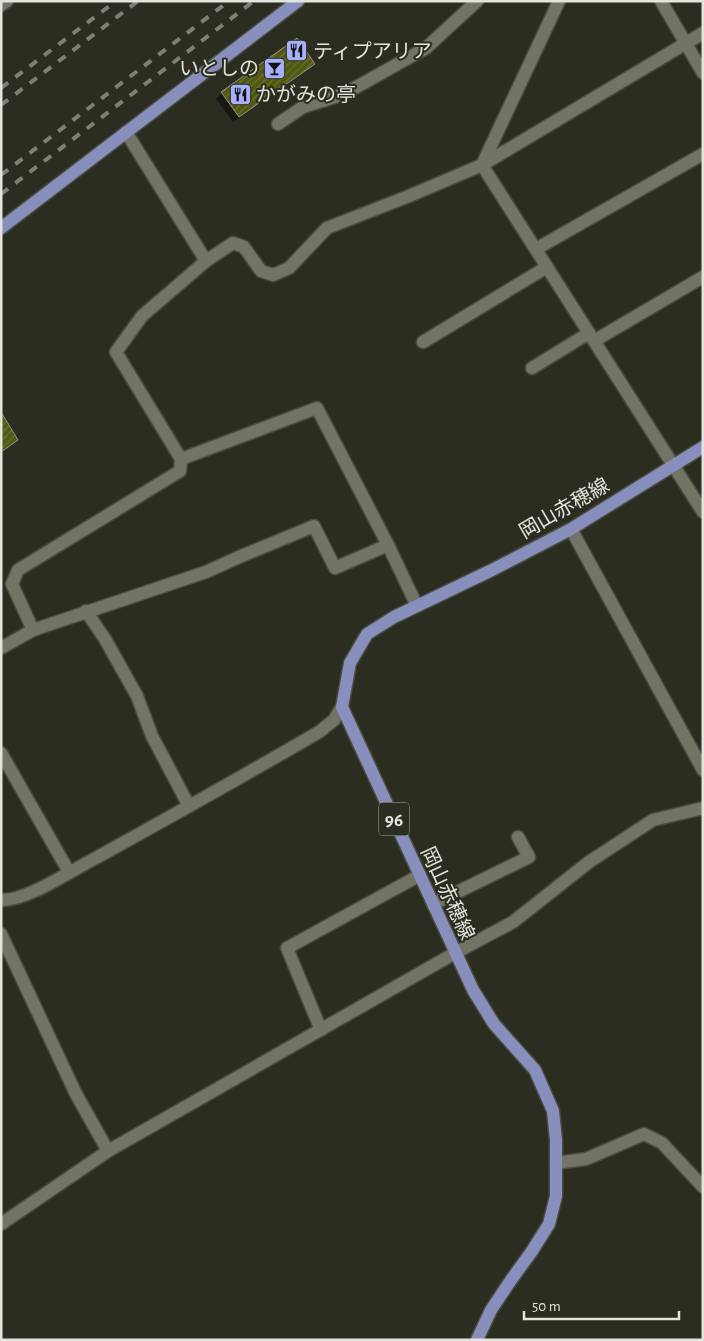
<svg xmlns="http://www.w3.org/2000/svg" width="704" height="1341" font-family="'Alegreya Sans','Noto Sans JP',sans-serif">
<defs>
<pattern id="building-hatch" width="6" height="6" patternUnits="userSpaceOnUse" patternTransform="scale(1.25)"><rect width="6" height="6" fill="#515911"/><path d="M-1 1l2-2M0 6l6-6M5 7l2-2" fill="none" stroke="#6a7133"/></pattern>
</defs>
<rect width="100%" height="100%" fill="#2b2d20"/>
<polygon fill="#0007" points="307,69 233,122 216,99 222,93"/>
<g fill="url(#building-hatch)" stroke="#929585">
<polygon points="297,38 315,64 239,117 221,92"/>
<polygon points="1,412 18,440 1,452"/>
</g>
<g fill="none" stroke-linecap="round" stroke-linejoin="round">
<defs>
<g id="minor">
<polyline points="661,1 703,73"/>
<polyline points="1,5 7,1"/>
<polyline points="703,33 482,165 703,512"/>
<polyline points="278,124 303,107 344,94 426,48 477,1"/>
<polyline points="126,132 206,261 233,243 244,247 261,271 273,275 289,268 327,228 409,196 482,165 559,1"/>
<polyline points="536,249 703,154"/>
<polyline points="206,261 142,316 116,352 181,459 317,408 388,545 417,606"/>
<polyline points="594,341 703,277"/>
<polyline points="423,342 547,267"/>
<polyline points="532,368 589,333"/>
<polyline points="571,529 703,770"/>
<polyline points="86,611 105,639 137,696 152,736 189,806"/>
<polyline points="33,630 12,584 18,570 180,471 181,459"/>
<polyline points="1,648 33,630 206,572 239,557 314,526 335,568 388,545"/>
<polyline points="1,753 69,872"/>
<path d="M 1,900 C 27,901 70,871 94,859 C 170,817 245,775 319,732 L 334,720 L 342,707"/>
<polyline points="433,904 529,857 518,837"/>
<polyline points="1,934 76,1094 108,1151"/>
<polyline points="321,1030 287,948 420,875"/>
<polyline points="556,1163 586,1159 644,1134 662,1143 703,1187"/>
<polyline points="1,1224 108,1151 455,953 513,922 589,862 653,820 703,808"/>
</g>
<g id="major">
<polyline points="1,228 298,1"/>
<polyline points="477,1340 491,1310 511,1280 532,1251 549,1224 556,1196 556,1140 553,1111 535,1070 494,1024 473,990 342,707 350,663 367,634 394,617 492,570 571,529 703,447"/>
</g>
</defs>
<use href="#minor" stroke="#494b40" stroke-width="15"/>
<use href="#major" stroke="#494b40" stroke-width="15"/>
<use href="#minor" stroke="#727565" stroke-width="12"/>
<use href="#major" stroke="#898fbc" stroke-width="12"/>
<g stroke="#7e8075" stroke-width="4" stroke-dasharray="9 9" stroke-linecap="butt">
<polyline points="1,88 116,1"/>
<polyline points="1,105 138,1"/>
<polyline points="1,175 229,1"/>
<polyline points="1,194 254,1"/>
</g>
</g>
<defs>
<symbol id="restaurant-square" viewBox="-11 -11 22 22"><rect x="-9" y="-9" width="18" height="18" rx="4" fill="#a8b0fc" stroke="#2b2d20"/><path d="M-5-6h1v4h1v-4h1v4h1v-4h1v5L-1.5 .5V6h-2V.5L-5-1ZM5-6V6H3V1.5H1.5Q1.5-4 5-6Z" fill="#111"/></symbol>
<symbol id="bar-square" viewBox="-11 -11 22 22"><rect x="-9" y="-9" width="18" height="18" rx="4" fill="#a8b0fc" stroke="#2b2d20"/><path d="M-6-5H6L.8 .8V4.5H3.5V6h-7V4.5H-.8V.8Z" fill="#111"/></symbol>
</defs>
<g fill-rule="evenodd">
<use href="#restaurant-square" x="284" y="38" width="25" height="25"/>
<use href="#bar-square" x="262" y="56" width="25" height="25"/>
<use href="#restaurant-square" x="228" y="82" width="25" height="25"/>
</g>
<g text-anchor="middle" stroke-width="4" stroke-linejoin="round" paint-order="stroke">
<rect fill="#2b2d20" stroke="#acada4" stroke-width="1" x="379" y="802.5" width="30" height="33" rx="4"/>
<g font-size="19" font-weight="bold" fill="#e3e4dc">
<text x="394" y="826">96</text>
</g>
<g font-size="20" fill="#e3e4dc" stroke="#2b2d20" text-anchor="start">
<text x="313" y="58">ティプアリア</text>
<text x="259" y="75" text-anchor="end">いとしの</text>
<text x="256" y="101">かがみの亭</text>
</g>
<g font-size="20" fill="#e3e4dc" stroke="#2b2d20">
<text transform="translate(564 508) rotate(-30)" y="7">岡山赤穂線</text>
<text transform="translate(448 893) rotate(65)" y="7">岡山赤穂線</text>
</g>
</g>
<rect width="704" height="1341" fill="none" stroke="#e3e4dc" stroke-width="5"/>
<path d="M524 1311v8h155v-8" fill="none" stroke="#e3e4dc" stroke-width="2.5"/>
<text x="532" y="1311" font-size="15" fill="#e3e4dc" stroke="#2b2d20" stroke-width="4" paint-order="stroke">50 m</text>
</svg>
